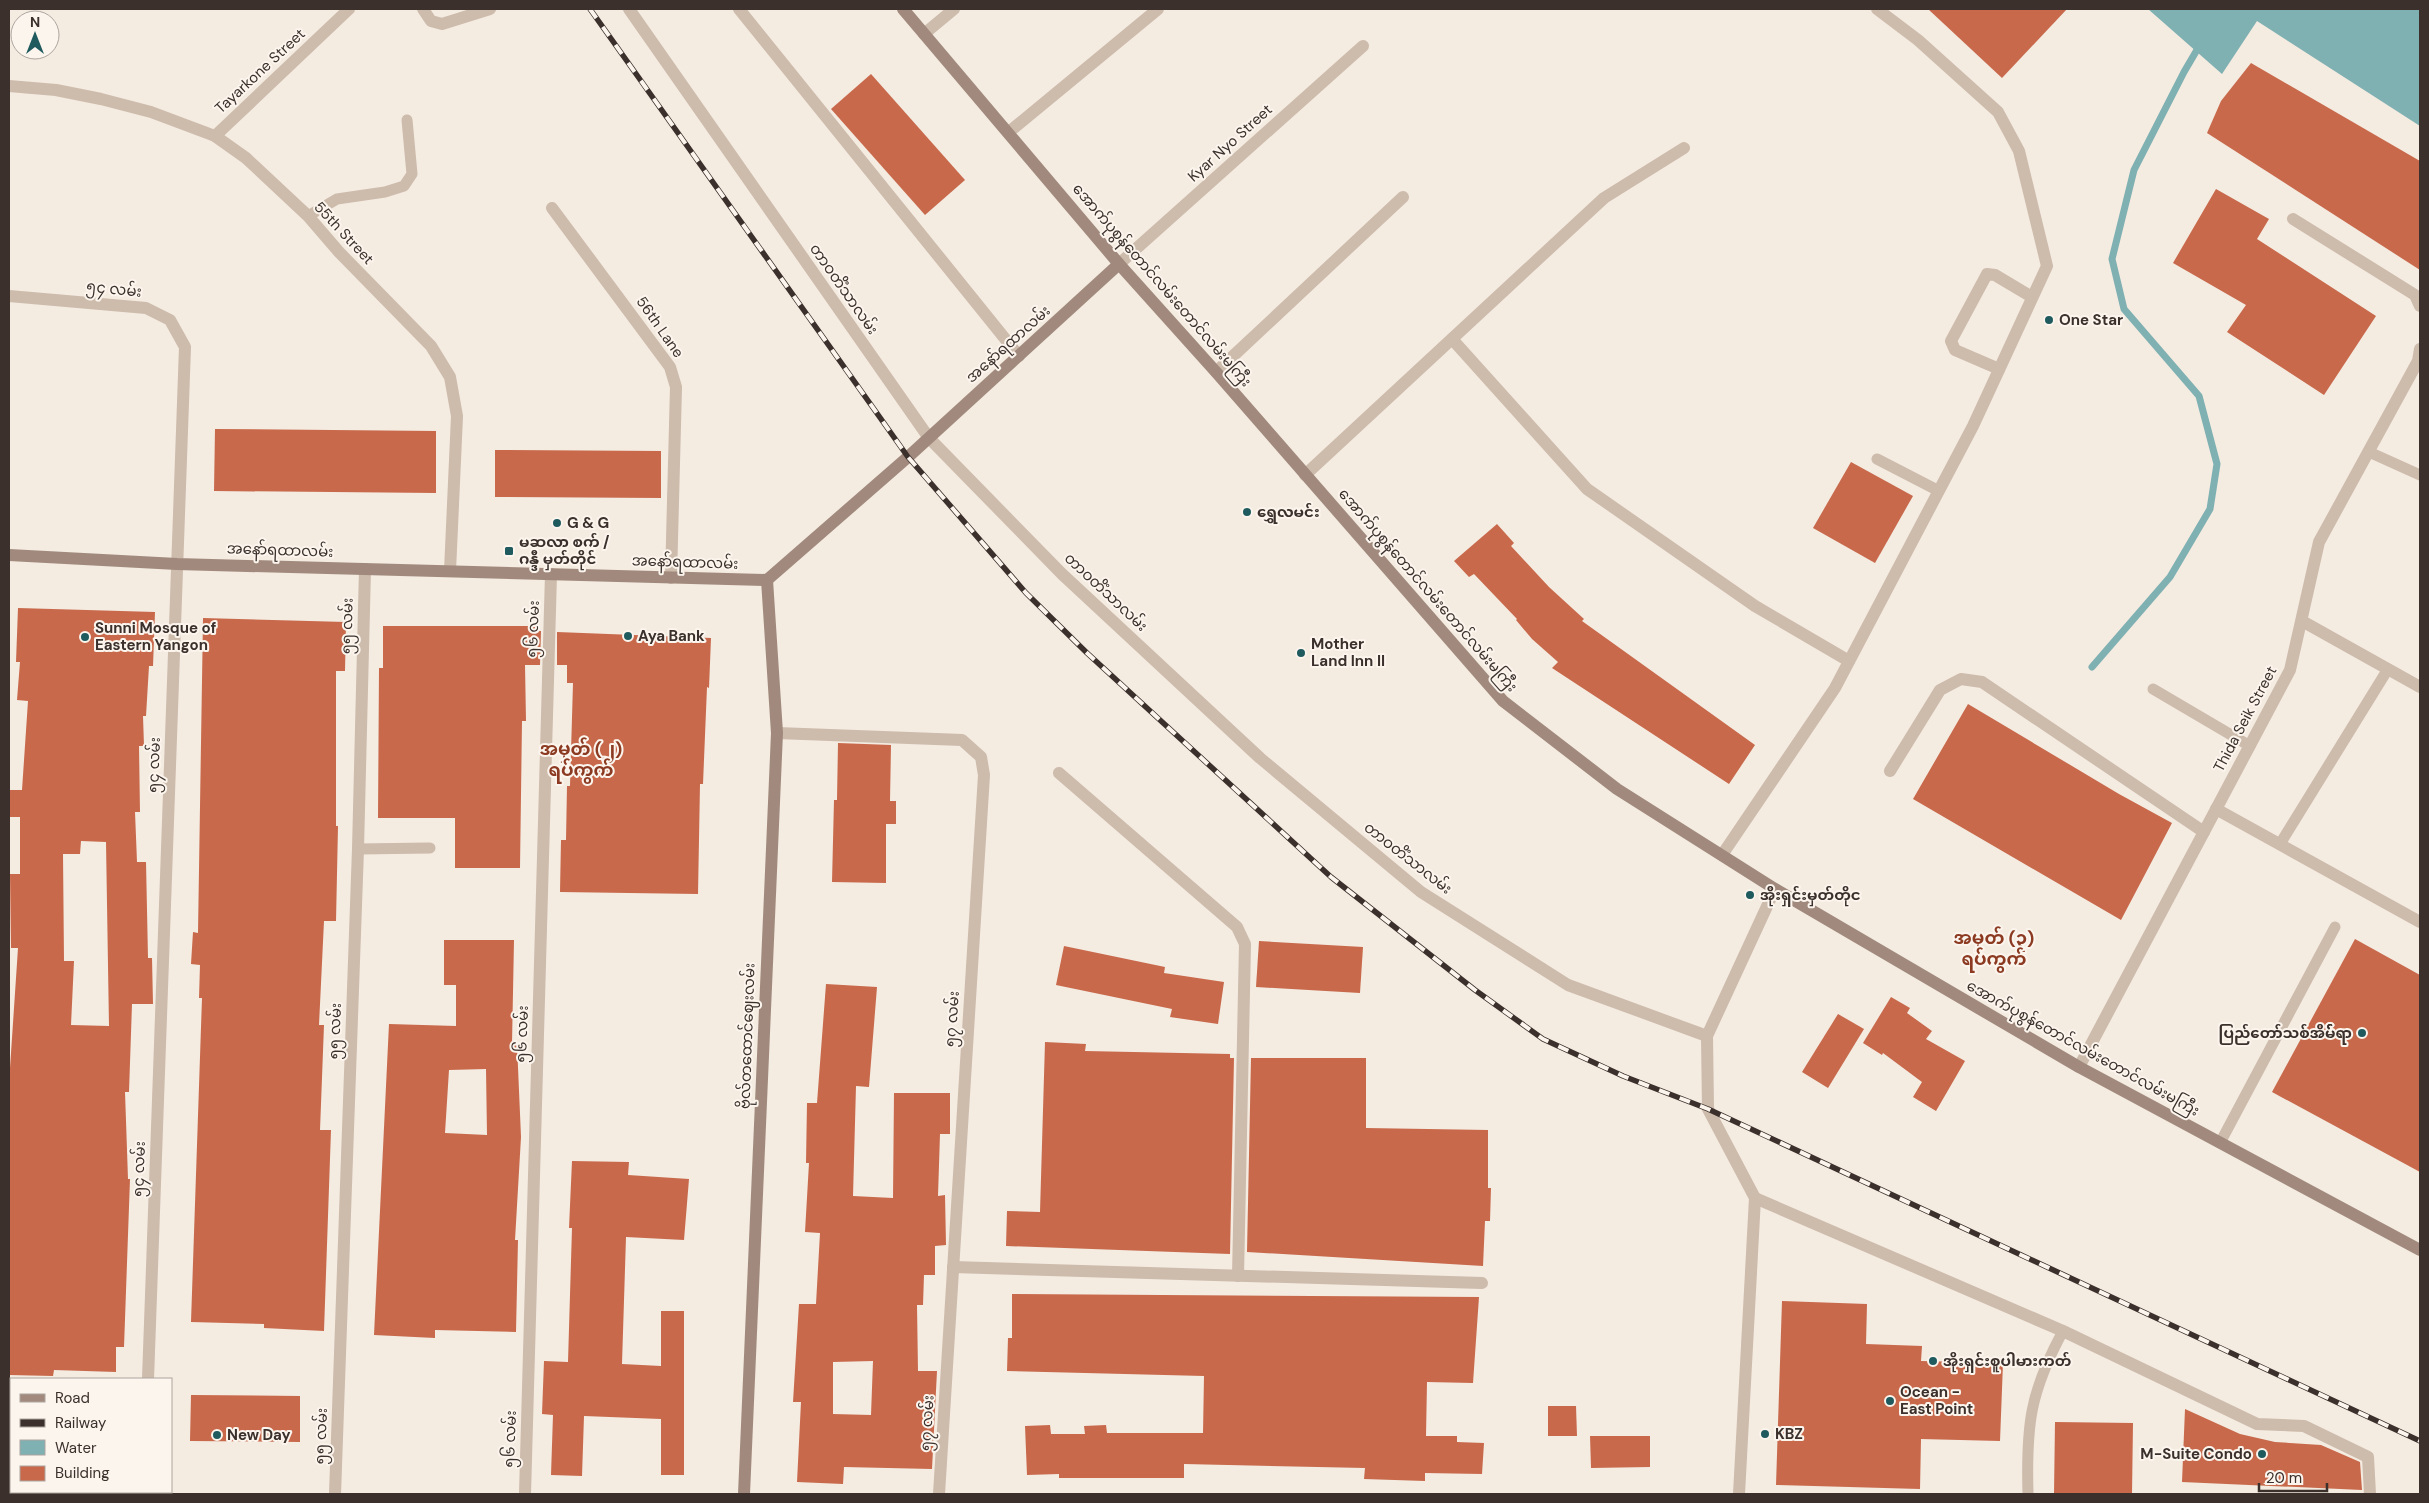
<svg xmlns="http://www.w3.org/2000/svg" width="2429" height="1503" font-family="'DM Sans','Noto Sans Myanmar',sans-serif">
<rect width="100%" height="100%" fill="#f4ebe1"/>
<polygon fill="#7fb0b2" points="2148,9 2420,9 2420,126 2257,21 2222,74"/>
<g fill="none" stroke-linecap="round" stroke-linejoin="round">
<polyline stroke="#7fb0b2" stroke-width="7" points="2092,667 2170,577 2210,509 2217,464 2199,396 2124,309 2112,259 2134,170 2184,72 2201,43"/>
</g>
<g fill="#c8694b" fill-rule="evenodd">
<polygon points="1928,9 2067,9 2002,78"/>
<polygon points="2251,63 2420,161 2420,270 2207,133 2221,101"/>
<polygon points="871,74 965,180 925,215 831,109"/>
<polygon points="2216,189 2269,219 2257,239 2376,316 2324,395 2227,332 2246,305 2173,263"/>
<polygon points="215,429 436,431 436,493 214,491"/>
<polygon points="495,450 661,451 661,498 495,497"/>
<polygon points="1851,462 1913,496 1875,563 1813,528"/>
<polygon points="1497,524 1514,543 1511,546 1549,587 1584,619 1582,621 1755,745 1729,784 1552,668 1558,662 1532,639 1516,620 1517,619 1474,574 1469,577 1454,561"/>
<path d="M 18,608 L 155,612 L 153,666 L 149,666 L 146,716 L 143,716 L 144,746 L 139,746 L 140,812 L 135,812 L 137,862 L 146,862 L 148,958 L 152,958 L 153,1004 L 132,1004 L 129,1092 L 125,1092 L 128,1179 L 130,1179 L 124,1347 L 116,1347 L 116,1372 L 54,1370 L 53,1376 L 9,1375 L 9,1083 L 18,948 L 11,948 L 10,874 L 20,874 L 20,817 L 10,817 L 10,790 L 22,790 L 28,701 L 17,700 L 20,662 L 16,662 ZM 81,841 L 106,842 L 109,1026 L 71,1025 L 74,961 L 64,961 L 63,854 L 80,854 Z"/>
<polygon points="203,618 346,622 345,671 336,671 336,826 338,826 336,921 324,921 319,1025 324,1025 320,1130 331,1130 324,1331 264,1328 264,1324 191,1322 202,998 199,998 200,965 191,964 193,932 198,933"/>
<polygon points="383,626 535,626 535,631 541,631 540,665 525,665 526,721 522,721 520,868 455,868 455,818 378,818 379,668 383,668"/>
<polygon points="557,632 711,638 709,688 707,687 703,784 700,784 698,894 560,892 561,840 566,840 567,786 570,786 573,683 567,683 567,665 557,665"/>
<polygon points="1968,704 2119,794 2172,823 2121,920 1913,799"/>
<polygon points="838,743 891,745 890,801 896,801 896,824 886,824 886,883 832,882 834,800 837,800"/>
<polygon points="2355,939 2420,975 2420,1172 2272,1092"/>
<path d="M 444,940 L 514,940 L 512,1044 L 517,1044 L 521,1137 L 515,1240 L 518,1240 L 516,1332 L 435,1330 L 435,1338 L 374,1335 L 389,1024 L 456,1026 L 456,985 L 444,985 ZM 486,1069 L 487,1135 L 445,1133 L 449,1070 Z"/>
<polygon points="1259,941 1363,947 1360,993 1256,987"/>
<polygon points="1064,946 1165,967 1164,973 1224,982 1218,1024 1170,1017 1172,1009 1056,985"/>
<path d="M 826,984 L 877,987 L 869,1087 L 856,1086 L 853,1196 L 893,1198 L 894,1093 L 950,1093 L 950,1134 L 940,1134 L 938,1196 L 945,1195 L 946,1245 L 935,1246 L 935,1275 L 924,1275 L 923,1305 L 917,1305 L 918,1371 L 937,1371 L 932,1469 L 844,1467 L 843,1484 L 797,1482 L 801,1402 L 793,1402 L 799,1304 L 816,1304 L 820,1233 L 805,1232 L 809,1163 L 806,1163 L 807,1103 L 817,1103 ZM 873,1361 L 871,1415 L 833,1414 L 833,1362 Z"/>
<polygon points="1891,997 1910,1008 1907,1013 1932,1031 1926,1039 1965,1061 1936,1111 1913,1097 1922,1082 1883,1053 1882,1055 1863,1043"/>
<polygon points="1838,1014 1864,1029 1828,1088 1802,1072"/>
<polygon points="1045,1042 1086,1044 1085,1051 1230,1054 1230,1058 1234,1058 1230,1254 1006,1246 1007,1211 1040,1212"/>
<polygon points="1251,1058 1366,1058 1366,1128 1488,1130 1488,1188 1491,1188 1490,1221 1485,1221 1483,1266 1247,1252"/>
<polygon points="572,1161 629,1162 628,1175 689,1179 684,1240 626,1237 622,1364 661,1366 661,1311 684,1311 684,1475 661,1475 661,1419 584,1416 582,1476 551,1475 553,1415 542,1414 544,1361 568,1362 572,1228 569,1228"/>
<polygon points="1012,1294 1479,1297 1473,1383 1427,1382 1426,1436 1457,1436 1457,1442 1484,1443 1482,1474 1425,1473 1425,1481 1364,1479 1365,1468 1184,1464 1184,1478 1059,1478 1059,1474 1027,1475 1025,1426 1050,1425 1051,1434 1085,1434 1084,1426 1106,1425 1107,1433 1203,1433 1204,1376 1007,1371 1008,1338 1012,1338"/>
<polygon points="1782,1301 1867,1304 1866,1344 1922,1346 1921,1361 2003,1363 2000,1441 1921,1439 1920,1489 1776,1485"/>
<polygon points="191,1395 300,1396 300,1442 190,1441"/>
<polygon points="1548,1406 1576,1406 1577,1436 1548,1436"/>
<polygon points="2185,1409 2240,1434 2275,1442 2321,1445 2360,1462 2362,1490 2182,1482"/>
<polygon points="2055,1422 2133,1423 2132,1494 2054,1494"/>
<polygon points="1590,1436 1650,1436 1650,1467 1591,1468"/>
</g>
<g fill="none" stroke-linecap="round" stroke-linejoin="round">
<g stroke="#cdbbac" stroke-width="11">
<polyline points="308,216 337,199 385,192 404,186 412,174 407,120"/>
<polyline points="2369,452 2420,475"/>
<polyline points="1877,459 1939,491"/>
<polyline points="2153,689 2250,746"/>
<polyline points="2280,844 2388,669"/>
<polyline points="358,849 430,848"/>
<polyline points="2220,1143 2335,927"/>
<path d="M 2028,1494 C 2026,1425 2030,1392 2063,1331"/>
</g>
<g stroke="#cdbbac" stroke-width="12">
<polyline points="423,9 431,21 442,24 490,9"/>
<polyline points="629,9 929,438 1062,574 1260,758 1421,892 1568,985 1707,1036"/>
<polyline points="739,9 1019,356"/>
<polyline points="924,34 954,9"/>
<polyline points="9,86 56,90 101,99 151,112 215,136 246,158 308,216 339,252 431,346 450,377 457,416 450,571"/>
<polyline points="1009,132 1158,9"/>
<polyline points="215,136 349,9"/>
<polyline points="552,208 670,367 676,387 671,578"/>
<polyline points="2293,219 2415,295 2420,306"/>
<polyline points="1119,264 1363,46"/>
<polyline points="9,296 146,308 170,320 185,347 148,1379"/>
<polyline points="1452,339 1587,489 1755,606 1849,661"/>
<polyline points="1999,369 1955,350 1951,341 1987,274 1995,275 2032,297"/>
<polyline points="1216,372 1403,197"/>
<polyline points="1305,475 1604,198 1684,148"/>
<polyline points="2302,621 2420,687"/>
<polyline points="777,733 962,740 981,757 984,775 939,1494"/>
<polyline points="1890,771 1940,690 1961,679 1982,682 2204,832"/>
<polyline points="1059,773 1237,927 1245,944 1238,1276"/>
<polyline points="2216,809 2420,922"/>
<polyline points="1722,855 1835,688 1973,426 2047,266 2019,151 1998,112 1918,40 1877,9"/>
<polyline points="2079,1067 2290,670 2319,542 2418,361 2420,349"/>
<polyline points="1755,1198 2063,1331 2257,1424 2304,1426 2368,1457 2370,1494"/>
<polyline points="953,1267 1482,1283"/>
<polyline points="143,1494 144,1492"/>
<polyline points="335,1494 358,849 365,569"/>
<polyline points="525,1494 551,574"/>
<polyline points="1739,1494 1755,1198 1708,1109 1707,1036 1775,889"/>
</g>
<g stroke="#a18a7d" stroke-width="12">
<polyline points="903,9 1119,264 1216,372 1503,701 1617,789 1775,889 2079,1067 2420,1250"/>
<polyline points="9,555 177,564 767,580 908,457 1119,264"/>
<polyline points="744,1494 777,733 767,580"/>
</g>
<defs>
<polyline id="rail" points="590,9 908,457 1026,593 1087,653 1331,877 1475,990 1543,1039 1623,1076 1708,1109 2420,1441"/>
</defs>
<use href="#rail" stroke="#3b302b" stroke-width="5.5"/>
<use href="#rail" stroke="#fbf5ee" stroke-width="4" stroke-dasharray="11" stroke-linecap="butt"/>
</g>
<g fill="#1f5a5e" stroke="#fbf5ee" stroke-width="2">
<circle cx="2049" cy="320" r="5"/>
<circle cx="1247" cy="512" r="5"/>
<circle cx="557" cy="523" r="5"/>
<rect x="504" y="546" width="10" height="10" rx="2.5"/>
<circle cx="628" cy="636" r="5"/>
<circle cx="85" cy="637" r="5"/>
<circle cx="1301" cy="653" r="5"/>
<circle cx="1750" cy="895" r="5"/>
<circle cx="2362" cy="1033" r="5"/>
<circle cx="1933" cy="1361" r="5"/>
<circle cx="1890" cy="1401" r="5"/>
<circle cx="1765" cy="1434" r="5"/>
<circle cx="217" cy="1435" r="5"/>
<circle cx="2262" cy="1454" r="5"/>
</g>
<g text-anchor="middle" stroke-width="4" stroke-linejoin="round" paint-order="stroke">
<g font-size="15" fill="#3b302b" stroke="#fbf5ee">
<text transform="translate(260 71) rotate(-43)" y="5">Tayarkone Street</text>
<text transform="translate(1230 143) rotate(-42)" y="5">Kyar Nyo Street</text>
<text transform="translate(344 233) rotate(47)" y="5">55th Street</text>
<text transform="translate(1162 285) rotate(49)" y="5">အောက်ပုစွန်တောင်လမ်းတောင်လမ်းမကြီး</text>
<text transform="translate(114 289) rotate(6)" y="5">၅၄ လမ်း</text>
<text transform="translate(844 289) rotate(55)" y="5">တာဝတိံသာလမ်း</text>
<text transform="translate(660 327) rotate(55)" y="5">56th Lane</text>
<text transform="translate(1008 344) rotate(-42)" y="5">အနော်ရထာလမ်း</text>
<text transform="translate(280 550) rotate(2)" y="5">အနော်ရထာလမ်း</text>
<text transform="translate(685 562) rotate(2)" y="5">အနော်ရထာလမ်း</text>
<text transform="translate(1428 590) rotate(49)" y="5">အောက်ပုစွန်တောင်လမ်းတောင်လမ်းမကြီး</text>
<text transform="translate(1106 592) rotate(43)" y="5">တာဝတိံသာလမ်း</text>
<text transform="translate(347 626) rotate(-89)" y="5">၅၅ လမ်း</text>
<text transform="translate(533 629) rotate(-88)" y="5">၅၆ လမ်း</text>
<text transform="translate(2245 719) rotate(-62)" y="5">Thida Seik Street</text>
<text transform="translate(154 765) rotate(-88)" y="5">၅၄ လမ်း</text>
<text transform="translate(1408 858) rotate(38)" y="5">တာဝတိံသာလမ်း</text>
<text transform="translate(952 1019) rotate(-86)" y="5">၅၇ လမ်း</text>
<text transform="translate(335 1031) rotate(-88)" y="5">၅၅ လမ်း</text>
<text transform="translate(522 1034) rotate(-88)" y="5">၅၆ လမ်း</text>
<text transform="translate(747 1036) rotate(-88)" y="5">ဗိုလ်တထောင်ဈေးလမ်း</text>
<text transform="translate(2083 1048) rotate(29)" y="5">အောက်ပုစွန်တောင်လမ်းတောင်လမ်းမကြီး</text>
<text transform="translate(139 1169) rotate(-88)" y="5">၅၄ လမ်း</text>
<text transform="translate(927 1423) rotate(-87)" y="5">၅၇ လမ်း</text>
<text transform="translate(321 1436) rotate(-88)" y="5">၅၅ လမ်း</text>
<text transform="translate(510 1439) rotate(-88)" y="5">၅၆ လမ်း</text>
</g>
<g font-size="15" font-weight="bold" fill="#3b302b" stroke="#fbf5ee" text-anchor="start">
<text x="2059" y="325">One Star</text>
<text x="1257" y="517">ရွှေလမင်း</text>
<text x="567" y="528">G &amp; G</text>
<text x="519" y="547">မဆလာ စက် /<tspan x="519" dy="17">ဂန္ဒီ မှတ်တိုင်</tspan></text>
<text x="95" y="633">Sunni Mosque of<tspan x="95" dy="17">Eastern Yangon</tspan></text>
<text x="638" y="641">Aya Bank</text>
<text x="1311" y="649">Mother<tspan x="1311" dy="17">Land Inn II</tspan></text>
<text x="1760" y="900">အိုးရှင်းမှတ်တိုင</text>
<text x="2352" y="1038" text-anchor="end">ပြည်တော်သစ်အိမ််ရာ</text>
<text x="1943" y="1366">အိုးရှင်းစူပါမားကတ်</text>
<text x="1900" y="1397">Ocean -<tspan x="1900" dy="17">East Point</tspan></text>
<text x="1775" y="1439">KBZ</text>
<text x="227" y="1440">New Day</text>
<text x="2252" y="1459" text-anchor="end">M-Suite Condo</text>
</g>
<g font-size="18" font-weight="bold" fill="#8c3b22" stroke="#fbf5ee">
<text x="581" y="755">အမှတ် (၂)<tspan x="581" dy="21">ရပ်ကွက်</tspan></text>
<text x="1994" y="944">အမှတ် (၃)<tspan x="1994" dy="21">ရပ်ကွက်</tspan></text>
</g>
</g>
<rect width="2429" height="1503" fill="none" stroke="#3b302b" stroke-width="20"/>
<rect x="10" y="1378" width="162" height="115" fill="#fbf5ee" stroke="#aea6a0"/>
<rect x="20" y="1394" width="25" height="8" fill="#a18a7d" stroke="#aea6a0"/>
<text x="55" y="1403" font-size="15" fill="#3b302b">Road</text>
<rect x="20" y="1419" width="25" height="8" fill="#3b302b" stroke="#aea6a0"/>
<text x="55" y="1428" font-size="15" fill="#3b302b">Railway</text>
<rect x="20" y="1440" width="25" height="15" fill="#7fb0b2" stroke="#aea6a0"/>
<text x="55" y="1453" font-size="15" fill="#3b302b">Water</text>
<rect x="20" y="1466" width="25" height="15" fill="#c8694b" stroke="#aea6a0"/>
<text x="55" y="1478" font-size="15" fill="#3b302b">Building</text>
<g transform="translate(35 35)"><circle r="24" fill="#fbf5ee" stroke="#aea6a0"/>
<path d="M0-4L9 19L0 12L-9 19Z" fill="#1f5a5e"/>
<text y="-8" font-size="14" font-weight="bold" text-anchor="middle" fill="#3b302b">N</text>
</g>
<path d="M2259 1483v8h68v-8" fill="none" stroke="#3b302b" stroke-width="2.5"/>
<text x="2266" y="1483" font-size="15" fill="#3b302b" stroke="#fbf5ee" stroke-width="4" paint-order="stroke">20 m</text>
</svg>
